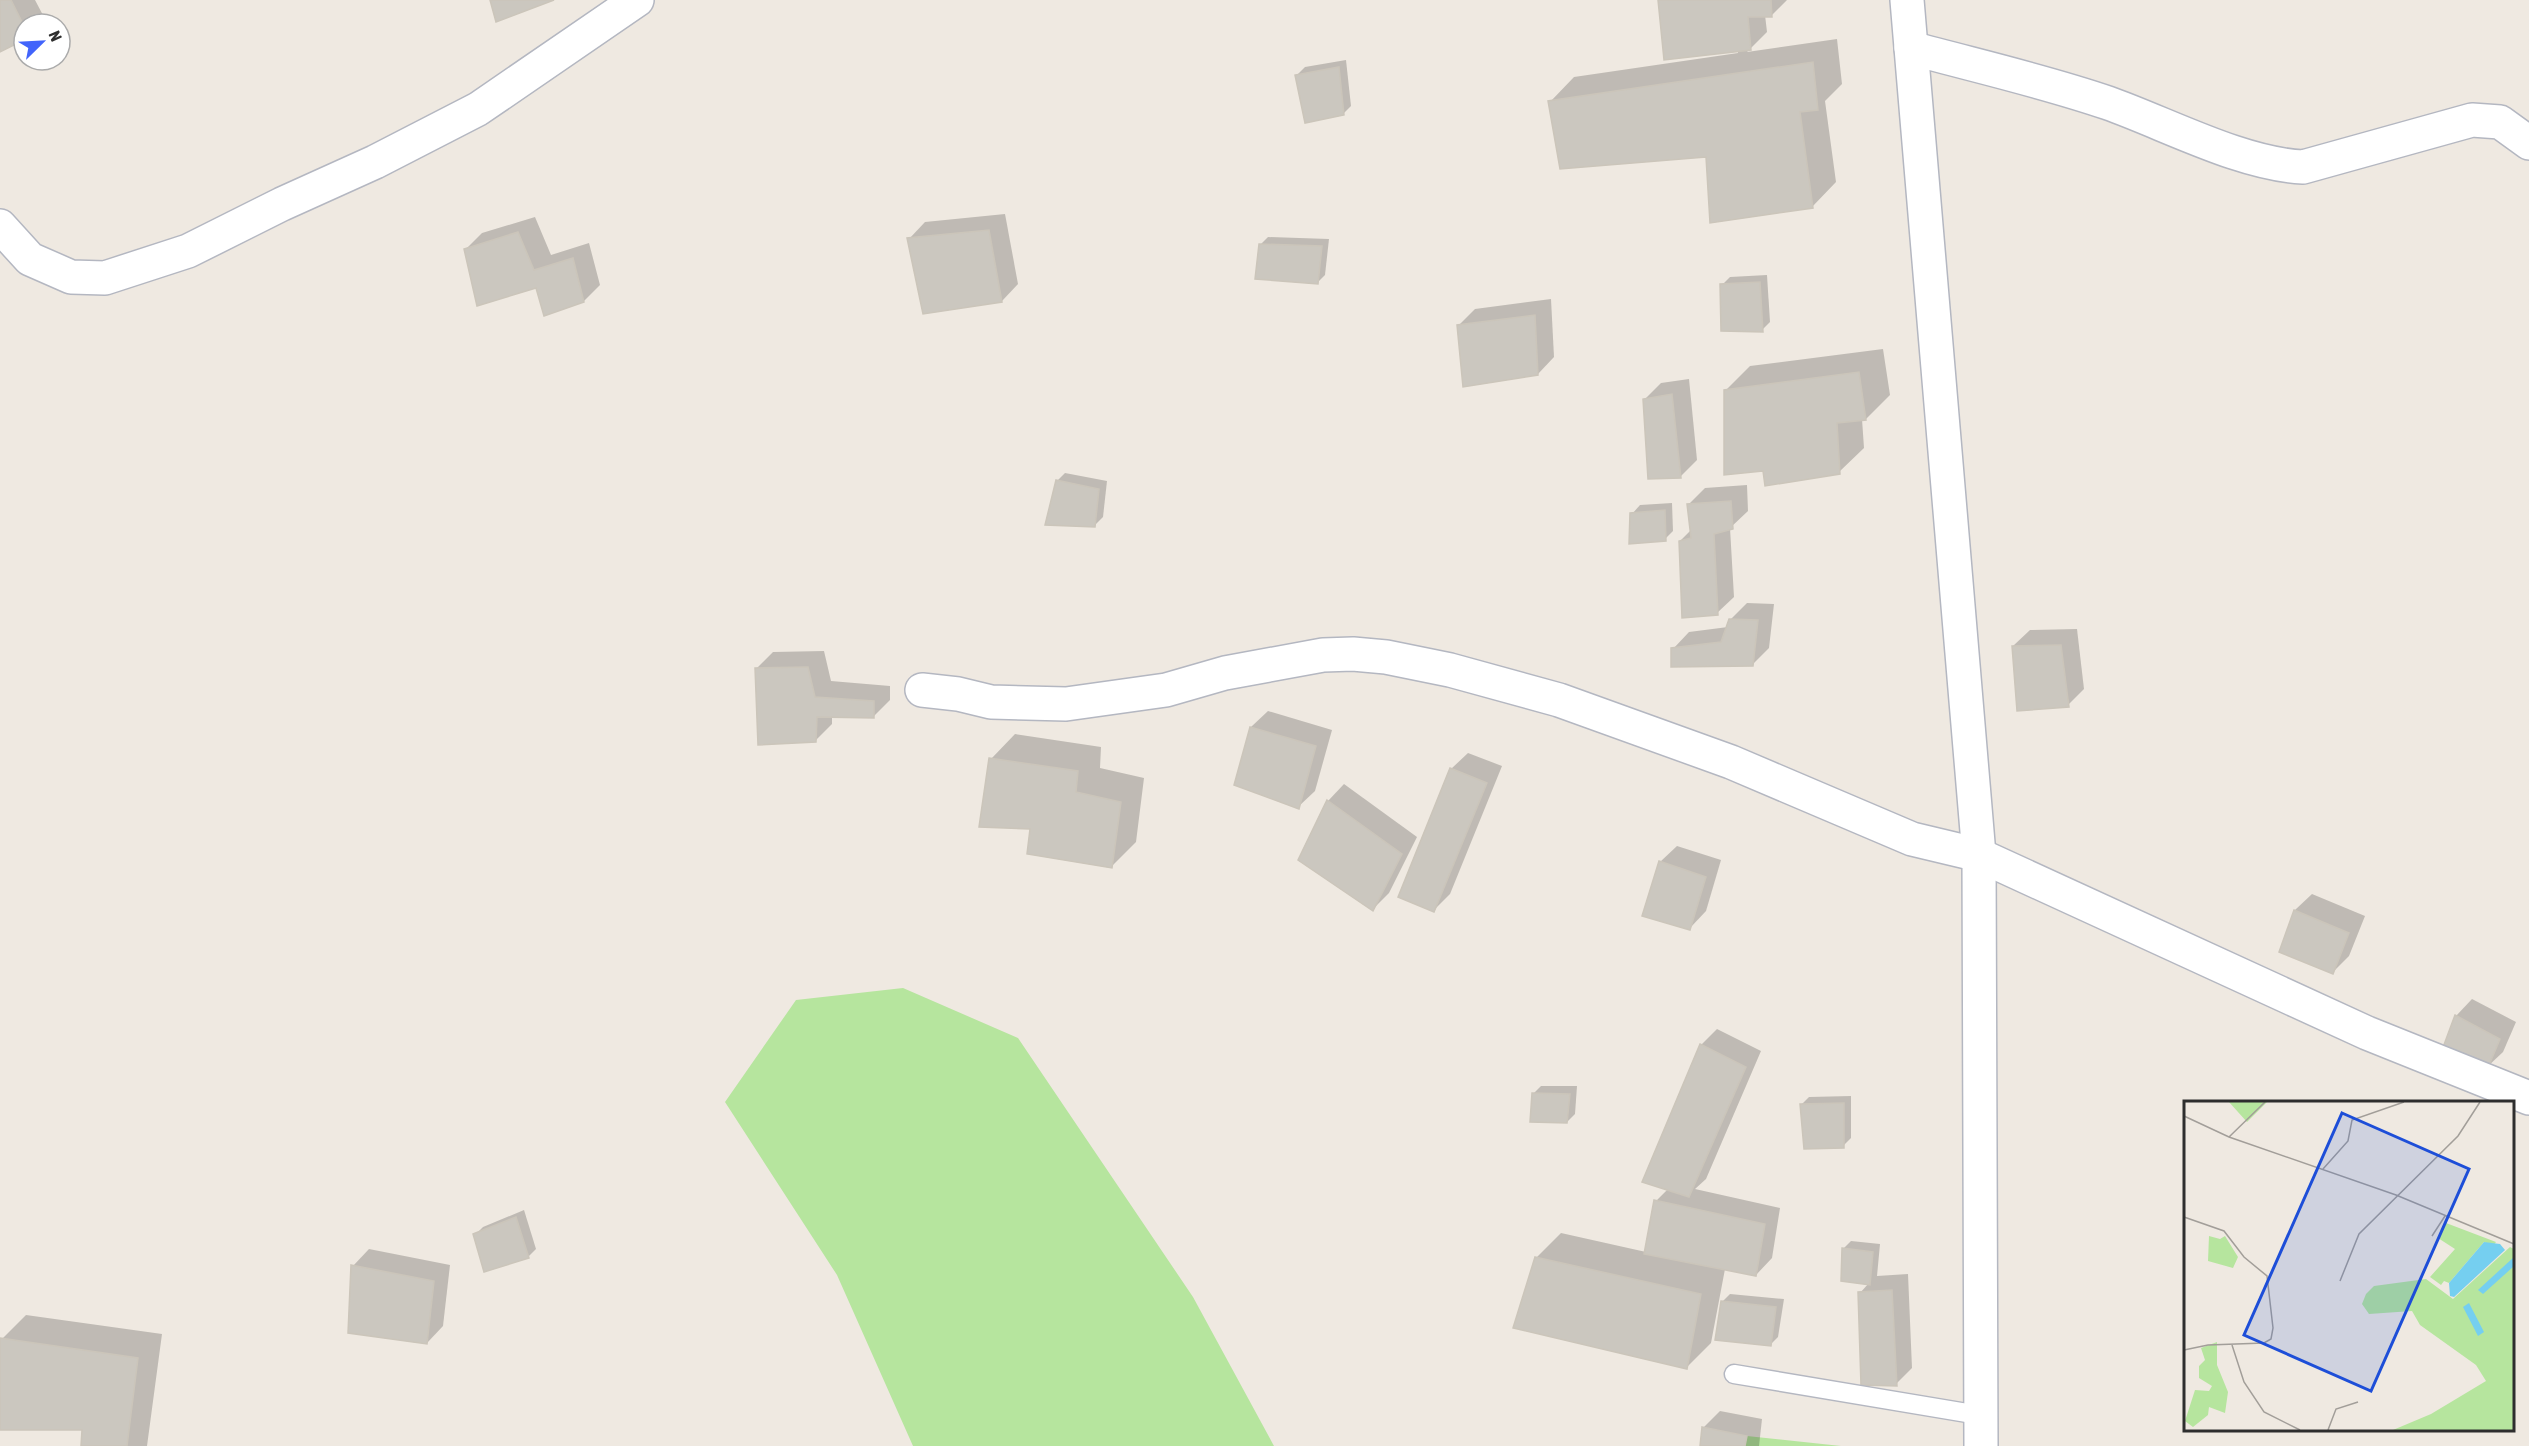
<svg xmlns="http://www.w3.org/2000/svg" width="2529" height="1446" font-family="'Asap Condensed',sans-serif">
<rect width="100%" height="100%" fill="#efe9e1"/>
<g fill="#b6e59e">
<polygon points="903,988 1018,1038 1193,1297 1274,1446 913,1446 837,1275 725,1102 796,1000"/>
<polygon points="1747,1436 1841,1446 1745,1446"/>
</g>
<g fill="#0003">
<polygon points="0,0 35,0 45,19 40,24 24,24 24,38 0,51"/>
<polygon points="1660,0 1787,0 1772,15 1765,15 1767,32 1747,52 1837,39 1842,84 1825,101 1836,182 1812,207 1707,156 1550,102 1574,77 1738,53 1738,50"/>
<polygon points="1346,60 1351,106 1343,114 1297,75 1305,67"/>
<polygon points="1005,214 1018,284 1002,301 909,239 925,222"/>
<polygon points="535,217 551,255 589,243 600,285 584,301 537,286 466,249 482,233"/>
<polygon points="1268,237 1329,239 1325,275 1317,283 1260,245"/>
<polygon points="1767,275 1770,322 1762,330 1722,285 1730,277"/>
<polygon points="1551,299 1554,357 1538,374 1458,326 1475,309"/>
<polygon points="1883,349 1890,395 1866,419 1862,419 1864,448 1839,472 1765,470 1726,390 1750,366"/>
<polygon points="1689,379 1697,460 1681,476 1644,400 1661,383"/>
<polygon points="1065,473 1107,481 1103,517 1095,525 1057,481"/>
<polygon points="1747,485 1748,511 1730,528 1734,597 1717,613 1680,541 1691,530 1689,504 1705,488"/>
<polygon points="1672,503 1673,531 1665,539 1632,514 1640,505"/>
<polygon points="1747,603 1774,604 1769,648 1752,665 1673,649 1689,632 1728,627 1730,620"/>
<polygon points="2077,629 2084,689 2068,705 2013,646 2030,630"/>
<polygon points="824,651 831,681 890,686 890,700 874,716 832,716 832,724 815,741 756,669 773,652"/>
<polygon points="1268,711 1332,730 1315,791 1298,807 1236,784 1251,727"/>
<polygon points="1015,734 1101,747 1100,768 1144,778 1136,842 1112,866 1032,828 991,759"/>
<polygon points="1468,753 1502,766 1450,894 1434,910 1451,769"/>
<polygon points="1344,784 1417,837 1389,893 1373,909 1300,860 1328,801"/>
<polygon points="1677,846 1721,860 1706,911 1690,928 1660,862"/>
<polygon points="2312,894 2365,916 2349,956 2333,972 2281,951 2295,910"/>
<polygon points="2472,999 2516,1022 2503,1052 2486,1068 2456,1016"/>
<polygon points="1717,1029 1761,1051 1706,1179 1695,1189 1780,1208 1772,1258 1756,1275 1725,1269 1711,1343 1686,1368 1515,1327 1537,1257 1561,1233 1646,1252 1656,1201 1668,1189 1701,1045"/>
<polygon points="1541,1086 1577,1086 1575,1114 1567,1122 1533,1094"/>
<polygon points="1851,1096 1851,1138 1843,1146 1801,1105 1809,1097"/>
<polygon points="524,1210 536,1249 528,1257 475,1235 483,1227"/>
<polygon points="1851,1241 1880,1244 1877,1276 1908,1274 1912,1368 1896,1384 1860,1293 1869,1283 1843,1249"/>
<polygon points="369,1249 450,1265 443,1326 427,1343 353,1266"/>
<polygon points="1730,1294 1784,1299 1778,1337 1770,1345 1722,1302"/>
<polygon points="26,1315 162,1334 147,1446 83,1446 83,1428 0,1429 2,1339"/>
<polygon points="1720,1411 1762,1419 1759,1446 1702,1446 1703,1428"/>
</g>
<g fill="#cbc7bf" stroke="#cbc5ba" stroke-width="1.5">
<polygon points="0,0 11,0 24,26 24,40 0,52"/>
<polygon points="490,0 554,0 496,22"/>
<polygon points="1658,0 1771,0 1772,17 1748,17 1751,50 1664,60"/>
<polygon points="1813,62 1818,110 1800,112 1813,208 1710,223 1706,157 1560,169 1548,101"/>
<polygon points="1339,67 1344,115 1305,123 1295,75"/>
<polygon points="989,230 1002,302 923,314 907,238"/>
<polygon points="518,232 534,270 573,258 584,302 544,316 536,288 477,306 464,249"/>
<polygon points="1259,244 1322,246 1318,284 1255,279"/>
<polygon points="1760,282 1763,332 1721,331 1720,284"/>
<polygon points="1535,315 1538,375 1463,387 1457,325"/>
<polygon points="1859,372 1866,420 1837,423 1840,474 1765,486 1763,471 1724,475 1724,390"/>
<polygon points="1672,394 1681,478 1648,479 1643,399"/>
<polygon points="1056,480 1099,489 1095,527 1045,525"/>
<polygon points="1731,501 1733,529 1714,534 1718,615 1682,618 1679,541 1691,538 1687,504"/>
<polygon points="1665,510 1666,541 1629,544 1630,513"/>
<polygon points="1729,619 1758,620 1753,666 1671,667 1671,648 1721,642"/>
<polygon points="2061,645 2069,707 2017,711 2012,646"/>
<polygon points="808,667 815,697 874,701 874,718 817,717 816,742 758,745 755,668"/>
<polygon points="1250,727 1316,746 1299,809 1234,785"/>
<polygon points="989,758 1078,771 1076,792 1121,802 1112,868 1027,854 1030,829 979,827"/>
<polygon points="1450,768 1487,783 1434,912 1398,897"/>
<polygon points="1327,800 1402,854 1373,911 1298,860"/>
<polygon points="1659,861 1706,877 1690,930 1642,916"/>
<polygon points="2294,910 2349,933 2333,974 2279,952"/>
<polygon points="2455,1015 2500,1039 2487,1070 2442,1050"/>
<polygon points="1700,1044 1746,1067 1689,1197 1642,1182"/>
<polygon points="1532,1093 1570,1094 1567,1123 1530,1122"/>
<polygon points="1844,1103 1844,1148 1804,1149 1800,1104"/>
<polygon points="1654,1200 1765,1224 1756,1276 1644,1254"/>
<polygon points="516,1217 529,1258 484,1272 473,1234"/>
<polygon points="1842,1248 1873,1252 1870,1285 1841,1281"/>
<polygon points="1535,1257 1701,1294 1687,1369 1513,1328"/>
<polygon points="351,1265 434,1281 427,1344 348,1333"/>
<polygon points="1892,1290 1897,1386 1861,1385 1858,1292"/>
<polygon points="1721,1301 1776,1307 1771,1346 1715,1340"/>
<polygon points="0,1338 138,1358 127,1446 81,1446 82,1430 0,1430"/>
<polygon points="1702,1427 1747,1436 1745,1446 1700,1446"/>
</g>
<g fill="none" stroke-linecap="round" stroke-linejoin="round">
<defs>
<polyline id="lane" points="1734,1374 1979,1415"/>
<g id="street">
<path d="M 1911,48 C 1977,66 2044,81 2108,103 C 2167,124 2241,164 2303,167 L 2472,120 L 2500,122 L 2529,143"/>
<polyline points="0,226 30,259 71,277 105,278 188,251 282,204 375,162 478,109 637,0"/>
<polyline points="922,690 958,694 991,702 1066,704 1166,690 1225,673 1323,655 1353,654 1386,657 1450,670 1559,700 1731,762 1912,839 1979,855"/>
</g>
<g id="secondary">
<polyline points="1907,0 1979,855 1981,1446"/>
<polyline points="1979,855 2367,1033 2529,1098"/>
</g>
</defs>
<use href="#lane" stroke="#b4b7c1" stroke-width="21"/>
<use href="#street" stroke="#b4b7c1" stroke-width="36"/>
<use href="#secondary" stroke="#b4b7c1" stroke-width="36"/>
<use href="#lane" stroke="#fff" stroke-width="18"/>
<use href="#street" stroke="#fff" stroke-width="33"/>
<use href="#secondary" stroke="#fff" stroke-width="33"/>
</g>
<g transform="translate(2184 1101)">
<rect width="330" height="330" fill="#efe9e1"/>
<path d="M 45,1 L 83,1 L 63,21 ZM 262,122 L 312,141 L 309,145 L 300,141 L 265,182 L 260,180 L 257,184 L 246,176 L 271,148 L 254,137 ZM 25,135 L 36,138 L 41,135 L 54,156 L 49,167 L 24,160 ZM 326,146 L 330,148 L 330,329 L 209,329 L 247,313 L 302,280 L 292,264 L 236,224 L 228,210 L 185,213 L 178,203 L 182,193 L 190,185 L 242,178 L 269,198 ZM 33,241 L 33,264 L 44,291 L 41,312 L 25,306 L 24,314 L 9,326 L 1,320 L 11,289 L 25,290 L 28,285 L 15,277 L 15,265 L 21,259 L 17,247 Z" fill="#b6e59e"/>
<path d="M 300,141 L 316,143 L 321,149 L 270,196 L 266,195 L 265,182 ZM 330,156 L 330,165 L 299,193 L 294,189 ZM 285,202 L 300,231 L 294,235 L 279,206 Z" fill="#75cff0"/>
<path fill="none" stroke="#a29e99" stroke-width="1.5" d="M 0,15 L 45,36 L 212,94 L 330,143M 45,36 L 81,1M 139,68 L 164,40 L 168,19 L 220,1M 0,116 L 40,130 L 60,156 L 83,175 L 89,227 L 87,238 L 80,242 L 24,244 L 0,249M 248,135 L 261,115M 156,180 L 175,133 L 274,35 L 296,1M 48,244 L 60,281 L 80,311 L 116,329M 144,329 L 152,308 L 174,301"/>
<path fill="#1d4ed8" fill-opacity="0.15" stroke="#1d4ed8" stroke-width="3" d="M 158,12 L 285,68 L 187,290 L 60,234 Z"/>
<rect width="330" height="330" fill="none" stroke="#2e2e2e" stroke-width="3"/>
</g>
<g transform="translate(42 42) rotate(66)"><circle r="28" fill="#ffffff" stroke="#ababab" stroke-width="1.5"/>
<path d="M0-4.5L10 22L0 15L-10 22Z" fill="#4264fb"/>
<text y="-9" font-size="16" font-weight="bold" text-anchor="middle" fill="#2e2e2e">N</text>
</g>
</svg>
